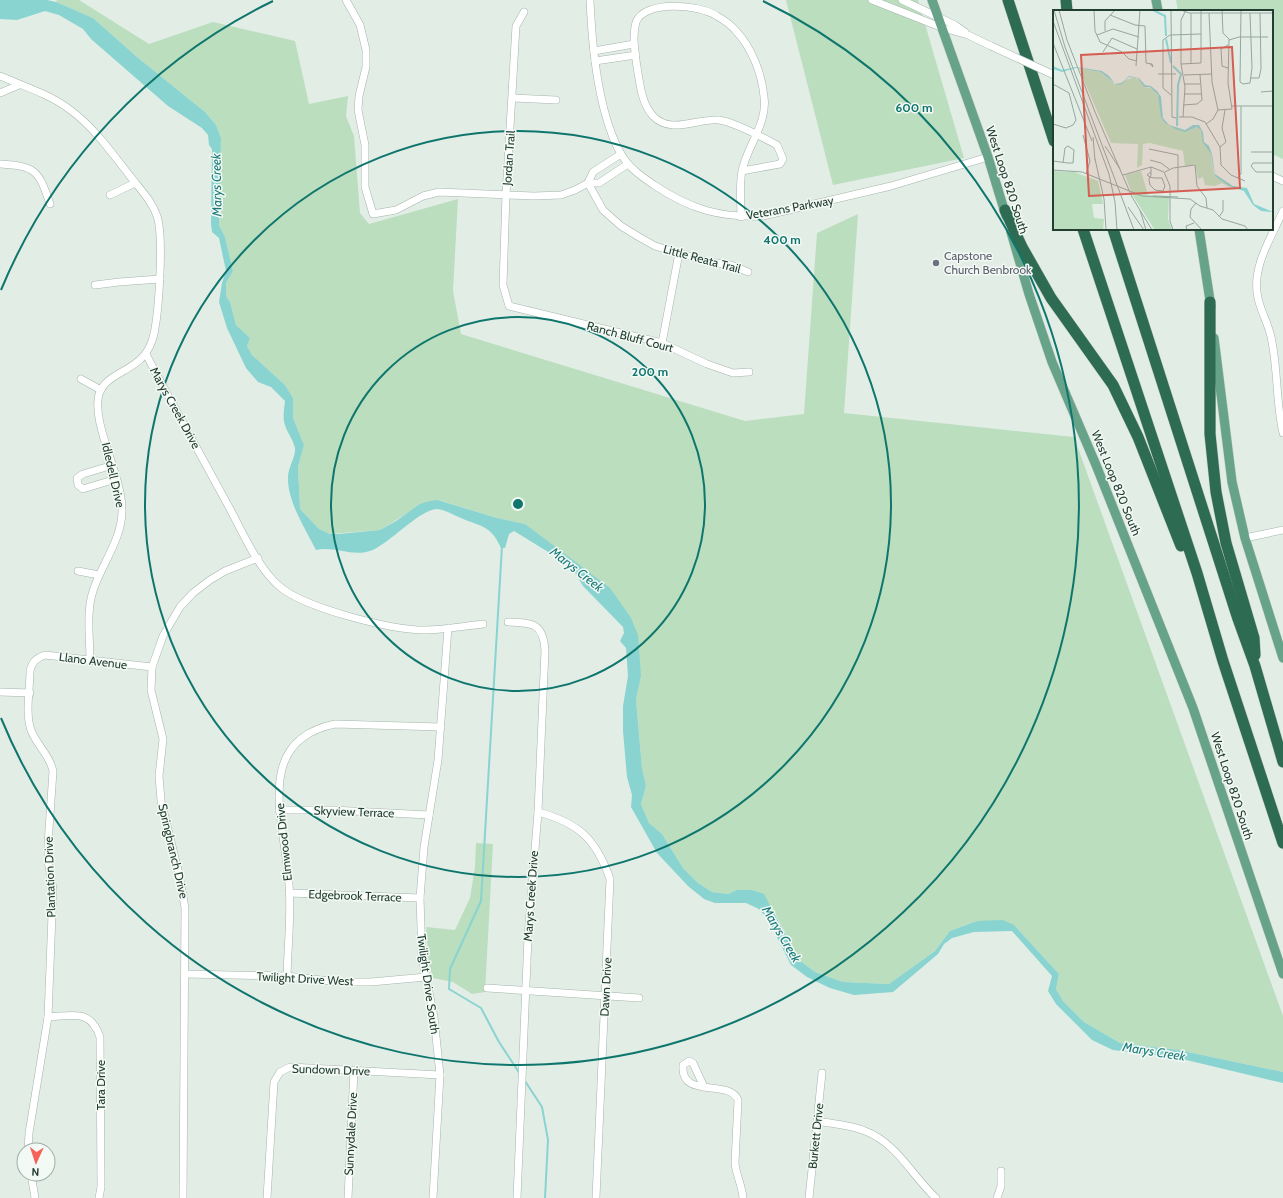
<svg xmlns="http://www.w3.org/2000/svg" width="1283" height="1198" font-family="Cabin,sans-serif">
<rect width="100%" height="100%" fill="#e2ede6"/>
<g fill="#bbdebe">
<polygon points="57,0 79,0 149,44 213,22 295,41 309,104 348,96 346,116 354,136 360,213 369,224 458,199 453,291 461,334 745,421 804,414 817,233 858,214 844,413 1074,437 1283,1016 1283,1072 1178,1050 1120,1043 1084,1022 1063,1001 1056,989 1059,974 1014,925 977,921 950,931 935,951 889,984 843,982 815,972 799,960 773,909 752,890 737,890 728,894 712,892 698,883 683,868 662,834 649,823 641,804 646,786 642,768 636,700 641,676 631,618 525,524 497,518 439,500 409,512 380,530 330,534 319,529 300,509 298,467 304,445 293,418 293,398 285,385 252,355 247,346 250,338 236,325 230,302 226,296 226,283 233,271 225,237 219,225 221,138 216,125 205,112 137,57 93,18 56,2"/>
<polygon points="786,0 918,0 964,158 833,185"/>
<polygon points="1176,0 1283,0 1283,159 1272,154 1272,11 1178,11"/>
<polygon points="476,843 493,844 485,992 472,994 453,982 433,978 429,964 426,927 455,930 470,898 475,867"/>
</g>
<path fill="#89d3d1" d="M 0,0 L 47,0 L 56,2 L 93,18 L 137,57 L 205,112 L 216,125 L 221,138 L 219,225 L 225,237 L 233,271 L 226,283 L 226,296 L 230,302 L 236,325 L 250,338 L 247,346 L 252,355 L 285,385 L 293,398 L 293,418 L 304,445 L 298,467 L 300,509 L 319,529 L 330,534 L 339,534 L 380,530 L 396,521 L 420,504 L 430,501 L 438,500 L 497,518 L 525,524 L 610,588 L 631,618 L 638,635 L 641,676 L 636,700 L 642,768 L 646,786 L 641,804 L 649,823 L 662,834 L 683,868 L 698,883 L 712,892 L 728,894 L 737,890 L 752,890 L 764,894 L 799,960 L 815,972 L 843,982 L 889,984 L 935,951 L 950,931 L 977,921 L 1003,920 L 1014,925 L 1059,974 L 1056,989 L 1063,1001 L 1084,1022 L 1120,1043 L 1178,1050 L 1283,1072 L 1283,1083 L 1178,1058 L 1113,1050 L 1092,1040 L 1056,1004 L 1048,991 L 1052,976 L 1012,931 L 974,932 L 952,938 L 944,944 L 938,954 L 893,992 L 854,995 L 830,988 L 807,977 L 791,965 L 769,921 L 759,909 L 746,903 L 715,903 L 704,899 L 688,886 L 657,853 L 631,807 L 632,795 L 627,777 L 623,731 L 623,706 L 628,676 L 626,648 L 620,641 L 624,633 L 623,627 L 583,586 L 571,566 L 514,531 L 509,534 L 505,548 L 501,548 C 493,530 486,527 468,521 C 459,518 445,509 437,509 C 418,510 390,544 370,551 C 352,557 334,546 316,550 C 306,530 287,501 288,477 C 288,468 296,456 295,448 C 293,440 289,435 286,428 C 282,419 284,411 285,401 L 271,387 L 258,382 L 246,368 L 227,328 L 219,302 L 222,283 L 226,271 L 219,238 L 212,232 L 211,224 L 212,149 L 209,145 L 208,135 L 202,128 L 168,106 L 91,39 L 83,29 L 59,15 L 45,11 L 17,20 L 0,19 Z"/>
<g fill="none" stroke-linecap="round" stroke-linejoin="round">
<g stroke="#89d3d1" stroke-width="2">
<polyline points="502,546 481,901 450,969 449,989 481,1008 499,1042 520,1074"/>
<polyline points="525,1081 542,1107 548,1140 545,1198"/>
</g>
<defs>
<g id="minor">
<polyline points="346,0 360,25 366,50 366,67 359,96 358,110 365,145 365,187 373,214 396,210 423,196 439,192 534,196 561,195 575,190 588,183 599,183 628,164"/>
<path d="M 590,0 C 592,46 598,113 621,154 C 629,168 641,176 654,185 C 690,209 720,218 763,216 L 891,186 L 988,157"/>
<polyline points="872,0 943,28 968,35 991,46"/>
<polyline points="902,0 955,25 965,32"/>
<polyline points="524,12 516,26 506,195 503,285 509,306 662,343 707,364 733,373 749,372"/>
<polyline points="594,51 634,44"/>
<polyline points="595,61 636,55"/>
<path d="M 0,76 C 23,86 49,94 69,109 C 93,126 112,153 130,176 C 140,189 152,201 157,216 C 164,237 159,320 152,341 C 141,373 107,370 99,394 C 91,423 122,476 122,509 C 123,538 101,565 93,591 C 86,612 90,638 90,661"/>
<polyline points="0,93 19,85"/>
<polyline points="513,98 556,100"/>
<path d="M 0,164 C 36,166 39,171 50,204"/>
<polyline points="1272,176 1283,181"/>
<polyline points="588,183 603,210 621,226 639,237 655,246 709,262 731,265 748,272"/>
<polyline points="588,183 593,172 621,154"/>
<polyline points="110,195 135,183"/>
<path d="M 1283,211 C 1271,238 1251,268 1258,298 C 1261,313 1270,326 1272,342 C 1278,372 1276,403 1283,433"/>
<path d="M 741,217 C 741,202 739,186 742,171 C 747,146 768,123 764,97 C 762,74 752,48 736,31 C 731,25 724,20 717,16 C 699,4 645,0 636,22 C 632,36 635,53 637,67 C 640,83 641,103 653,116 C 671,135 697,118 719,120 C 734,122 764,138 777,145 L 783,159 L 780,164 L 742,171"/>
<polyline points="95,285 119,282 160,279"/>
<polyline points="662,343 679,253"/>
<path d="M 146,354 C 173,406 202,457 230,509 C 243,533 258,568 279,586 C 304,608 391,630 425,630 C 444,630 464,626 483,624"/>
<polyline points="81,379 101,390"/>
<polyline points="113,465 83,474 77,478 78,485 83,489 86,488 116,479"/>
<polyline points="1245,538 1283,530"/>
<polyline points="78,571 99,575"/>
<path d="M 508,622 C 533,623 543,623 545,650 L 538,812 L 528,937 L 517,1198"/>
<polyline points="0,692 30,693"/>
<polyline points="279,810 332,810 429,815"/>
<path d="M 538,812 C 579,823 596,839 610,879 L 596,1198"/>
<polyline points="289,893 420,898"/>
<polyline points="185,974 287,976 338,982 371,982 426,977"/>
<path d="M 287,976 C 288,942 292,907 288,873 C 282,816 256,740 335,724 L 441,727"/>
<polyline points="487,988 639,998"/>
<path d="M 48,1017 C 73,1016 90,1008 100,1037 L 101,1187 L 99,1198"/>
<path d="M 704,1087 L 693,1063 L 689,1061 L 683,1065 C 680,1100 729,1078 738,1100 L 735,1163 C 736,1175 742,1185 743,1198"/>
<path d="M 817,1121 C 833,1124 851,1125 865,1131 C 897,1143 912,1176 936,1198"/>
<path d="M 28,1150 L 29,1133 L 48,1017 L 53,889 L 48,861 L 48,844 L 53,771 C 50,755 37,746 31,730 C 25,713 30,689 30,671 C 32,662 36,658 45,655 L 152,667"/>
<polyline points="31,1174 35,1198"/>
<polyline points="183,1198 185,908 179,874 161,801 159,776 163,739 151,690 152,667 163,636 180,607 193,593 210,580 225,571 258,558"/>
<polyline points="267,1198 274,1082 280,1072 290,1067 440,1075"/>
<polyline points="348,1198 354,1070"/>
<polyline points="433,1198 440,1075 434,1017 422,957 420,898 424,847 438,760 448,628"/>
<polyline points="809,1198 822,1073"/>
<polyline points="997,1198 1001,1186 1001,1171"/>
</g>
<g id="major">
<polyline points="932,0 988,157 1006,216"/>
<polyline points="1156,0 1158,11"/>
<polyline points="1199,229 1211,307"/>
<polyline points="1011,232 1029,294 1052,362 1096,465 1193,708 1283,974"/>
<polyline points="1214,338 1232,482 1245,538 1283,658"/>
</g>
<g id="highway">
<polyline points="1008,0 1054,141"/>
<polyline points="1066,0 1067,11"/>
<polyline points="1005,210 1022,247 1051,298 1113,385 1138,437 1181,546"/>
<polyline points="1083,229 1197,573 1223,661 1283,843"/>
<polyline points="1113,229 1238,619 1255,666 1283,762"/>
<polyline points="1210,302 1210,434 1216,492 1226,543 1254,638 1255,655"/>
</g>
</defs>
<use href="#minor" stroke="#a5b5ac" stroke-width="8"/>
<use href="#major" stroke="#c1c9c5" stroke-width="10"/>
<use href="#highway" stroke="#c1c9c5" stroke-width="12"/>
<use href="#minor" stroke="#fff" stroke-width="7"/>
<use href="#major" stroke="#66a388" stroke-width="9"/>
<use href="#highway" stroke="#2d6b53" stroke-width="11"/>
<defs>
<polyline id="minor-bridge" points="991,46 1054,75"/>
</defs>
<use href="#minor-bridge" stroke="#a5b5ac" stroke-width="8" stroke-linecap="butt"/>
<use href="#minor-bridge" stroke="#fff" stroke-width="7"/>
</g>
<g fill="none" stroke="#0f766e" stroke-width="2">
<circle cx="518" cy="504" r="187"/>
<circle cx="518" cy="504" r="373"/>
<path d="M1 290A560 560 0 0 1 273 1M763 1A560 560 0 1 1 1 718"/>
</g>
<circle fill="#6b7280" stroke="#f3f9f5" stroke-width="1.5" cx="936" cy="263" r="4"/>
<g text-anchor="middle" stroke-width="3" stroke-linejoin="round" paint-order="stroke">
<g font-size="12" fill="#223e31" stroke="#f3f9f5">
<text transform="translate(509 158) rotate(-86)" y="4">Jordan Trail</text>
<text transform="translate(1007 180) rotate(72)" y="4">West Loop 820 South</text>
<text transform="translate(790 208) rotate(-10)" y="4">Veterans Parkway</text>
<text transform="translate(702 259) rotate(15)" y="4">Little Reata Trail</text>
<text transform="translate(630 337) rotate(15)" y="4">Ranch Bluff Court</text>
<text transform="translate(175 408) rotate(61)" y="4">Marys Creek Drive</text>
<text transform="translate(113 475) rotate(77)" y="4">Idledell Drive</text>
<text transform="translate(1116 483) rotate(68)" y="4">West Loop 820 South</text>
<text transform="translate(93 661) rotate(7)" y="4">Llano Avenue</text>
<text transform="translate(1232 786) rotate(72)" y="4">West Loop 820 South</text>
<text transform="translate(354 812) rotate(2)" y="4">Skyview Terrace</text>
<text transform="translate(284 842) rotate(-96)" y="4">Elmwood Drive</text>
<text transform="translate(173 851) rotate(77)" y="4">Springbranch Drive</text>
<text transform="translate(50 877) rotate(-92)" y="4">Plantation Drive</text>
<text transform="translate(355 896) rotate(2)" y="4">Edgebrook Terrace</text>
<text transform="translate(531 896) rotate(-86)" y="4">Marys Creek Drive</text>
<text transform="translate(305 979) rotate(3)" y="4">Twilight Drive West</text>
<text transform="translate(428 984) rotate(82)" y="4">Twilight Drive South</text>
<text transform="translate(606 987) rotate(-87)" y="4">Dawn Drive</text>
<text transform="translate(331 1070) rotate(2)" y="4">Sundown Drive</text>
<text transform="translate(101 1085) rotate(-90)" y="4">Tara Drive</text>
<text transform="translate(351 1134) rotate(-87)" y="4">Sunnydale Drive</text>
<text transform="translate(816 1136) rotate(-84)" y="4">Burkett Drive</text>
</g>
<g font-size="12" fill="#5b616d" stroke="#f3f9f5" text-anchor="start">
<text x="944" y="260">Capstone<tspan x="944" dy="14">Church Benbrook</tspan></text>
</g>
<g font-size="13" font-style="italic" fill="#1a7c7a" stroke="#f3f9f5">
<text transform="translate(216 185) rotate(-91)" y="5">Marys Creek</text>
<text transform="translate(577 569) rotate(38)" y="5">Marys Creek</text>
<text transform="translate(782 934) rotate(59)" y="5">Marys Creek</text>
<text transform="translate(1154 1051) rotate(9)" y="5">Marys Creek</text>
</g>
</g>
<g transform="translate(1053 10)">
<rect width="220" height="220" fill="#e2ede6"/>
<path d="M 26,59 L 48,62 L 62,75 L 81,67 L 87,70 L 91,77 L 99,78 L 106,87 L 109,109 L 122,119 L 134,121 L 145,117 L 148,120 L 151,134 L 158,144 L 161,164 L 180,179 L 169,173 L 162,176 L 152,175 L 150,167 L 145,169 L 142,154 L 132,157 L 130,141 L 97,133 L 90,134 L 89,155 L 84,158 L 85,134 L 58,133 ZM 0,161 L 21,162 L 45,171 L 50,194 L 39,194 L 41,208 L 51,209 L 50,220 L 0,220 ZM 88,161 L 95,185 L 116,186 L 115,209 L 119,220 L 102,220 L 80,186 L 72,165 Z" fill="#bbdebe"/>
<path d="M 0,56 L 9,60 L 23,57 L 49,61 L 56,66 L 62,74 L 69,73 L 76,66 L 86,68 L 92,75 L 98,76 L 104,81 L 108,87 L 110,108 L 116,115 L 132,120 L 140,115 L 146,115 L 150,122 L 151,132 L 156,136 L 159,144 L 162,164 L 180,176 L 194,178 L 201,194 L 220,202 L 208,201 L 200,195 L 191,181 L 176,176 L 162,166 L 158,144 L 150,133 L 148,120 L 144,117 L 132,122 L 122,119 L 111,112 L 108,107 L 105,85 L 97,77 L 91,77 L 85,68 L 76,67 L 69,74 L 63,75 L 48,62 L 23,58 L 9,62 L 0,59 Z" fill="#89d3d1"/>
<path fill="none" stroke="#89d3d1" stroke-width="2" d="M 100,0 L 112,6 L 113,26M 113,29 L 118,53M 120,56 L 128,64 L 125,75 L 124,116"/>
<path fill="none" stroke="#95a79e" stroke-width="1" d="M 1,0 L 12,37 L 81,220M 6,0 L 14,30 L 42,102 L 79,187 L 99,220M 41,0 L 42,21 L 47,32 L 69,42 L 76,49 L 84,51M 118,0 L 119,103 L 119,107 L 123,108M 128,0 L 136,3 L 220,3M 188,0 L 187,72 L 190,74 L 197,73 L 199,58 L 197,3M 138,3 L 138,54M 57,5 L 82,15 L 92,16 L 93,53 L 99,54 L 100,57 L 97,54M 0,11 L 56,164 L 62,192 L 64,220M 52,21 L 52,11 L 62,0M 44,25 L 60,19 L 86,27M 176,30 L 186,27 L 215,27M 0,33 L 39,131M 50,42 L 59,28 L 84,39M 128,54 L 148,53 L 148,0M 83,56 L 87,0M 175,58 L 169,56 L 168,39 L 175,35M 105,64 L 123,64M 131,65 L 159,64M 197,68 L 206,68 L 208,59 L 207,3M 0,74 L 16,83 L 23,110 L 20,115 L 13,118 L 0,114M 132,74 L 147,74M 208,82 L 220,81M 131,84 L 149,84M 118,85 L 110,78 L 110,30 L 117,25 L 148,24M 130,95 L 144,94 L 149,90 L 147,65M 179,96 L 220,96M 165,100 L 179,99 L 175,73 L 176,29 L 170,23 L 169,0M 126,107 L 139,107 L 152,112 L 167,137 L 168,155 L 178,165 L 192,171M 130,107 L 132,77 L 128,54 L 128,10 L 133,0M 153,114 L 160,109 L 165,100 L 159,72 L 156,3M 30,125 L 37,151 L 33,164M 40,127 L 42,150M 52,136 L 67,159M 167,137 L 173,132 L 169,118 L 172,100M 96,139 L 125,145 L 125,180M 198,142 L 220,142M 42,149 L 51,189 L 53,219M 97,150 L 108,153 L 116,159M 0,151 L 15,153 L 20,153 L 21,140 L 15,136 L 12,138 L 10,153M 220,153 L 200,153 L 198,156 L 203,162 L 220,162M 98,157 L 98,165 L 96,169 L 96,170 L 97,175 L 102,180 L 110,181 L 112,176 L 109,168 L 101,168 L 97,167 L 94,165 L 98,162M 0,160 L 29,162 L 89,186 L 137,189 L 147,196 L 160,200 L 169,209 L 192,216 L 195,220M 112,162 L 120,158 L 142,155 L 144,176 L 153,188 L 154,198M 70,165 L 98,157 L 111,162 L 117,176 L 117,211 L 120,220M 184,168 L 188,164 L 188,96M 100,186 L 125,187M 143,193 L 138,199 L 137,207 L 149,220M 75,197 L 91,220M 87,200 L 93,220M 166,207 L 170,201 L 170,190M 134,220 L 133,216 L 141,213"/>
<path fill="#d55d52" fill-opacity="0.15" stroke="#d55d52" stroke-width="2" d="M 179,37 L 187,178 L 36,186 L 28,45 Z"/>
<rect width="220" height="220" fill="none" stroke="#223e31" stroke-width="2"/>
</g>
<circle cx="518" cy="504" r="6" fill="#0f766e" stroke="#f3f9f5" stroke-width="2"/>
<g font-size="12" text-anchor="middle" font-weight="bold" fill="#0f766e" stroke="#f3f9f5" stroke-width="3" stroke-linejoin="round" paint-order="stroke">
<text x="914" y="112">600 m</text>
<text x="782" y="244">400 m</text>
<text x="650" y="376">200 m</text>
</g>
<g transform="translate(36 1162) rotate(183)"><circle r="19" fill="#f3f9f5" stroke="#9faea7"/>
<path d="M0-3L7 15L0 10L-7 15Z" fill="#f56258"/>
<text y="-6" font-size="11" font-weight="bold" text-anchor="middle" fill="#223e31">N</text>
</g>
</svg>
